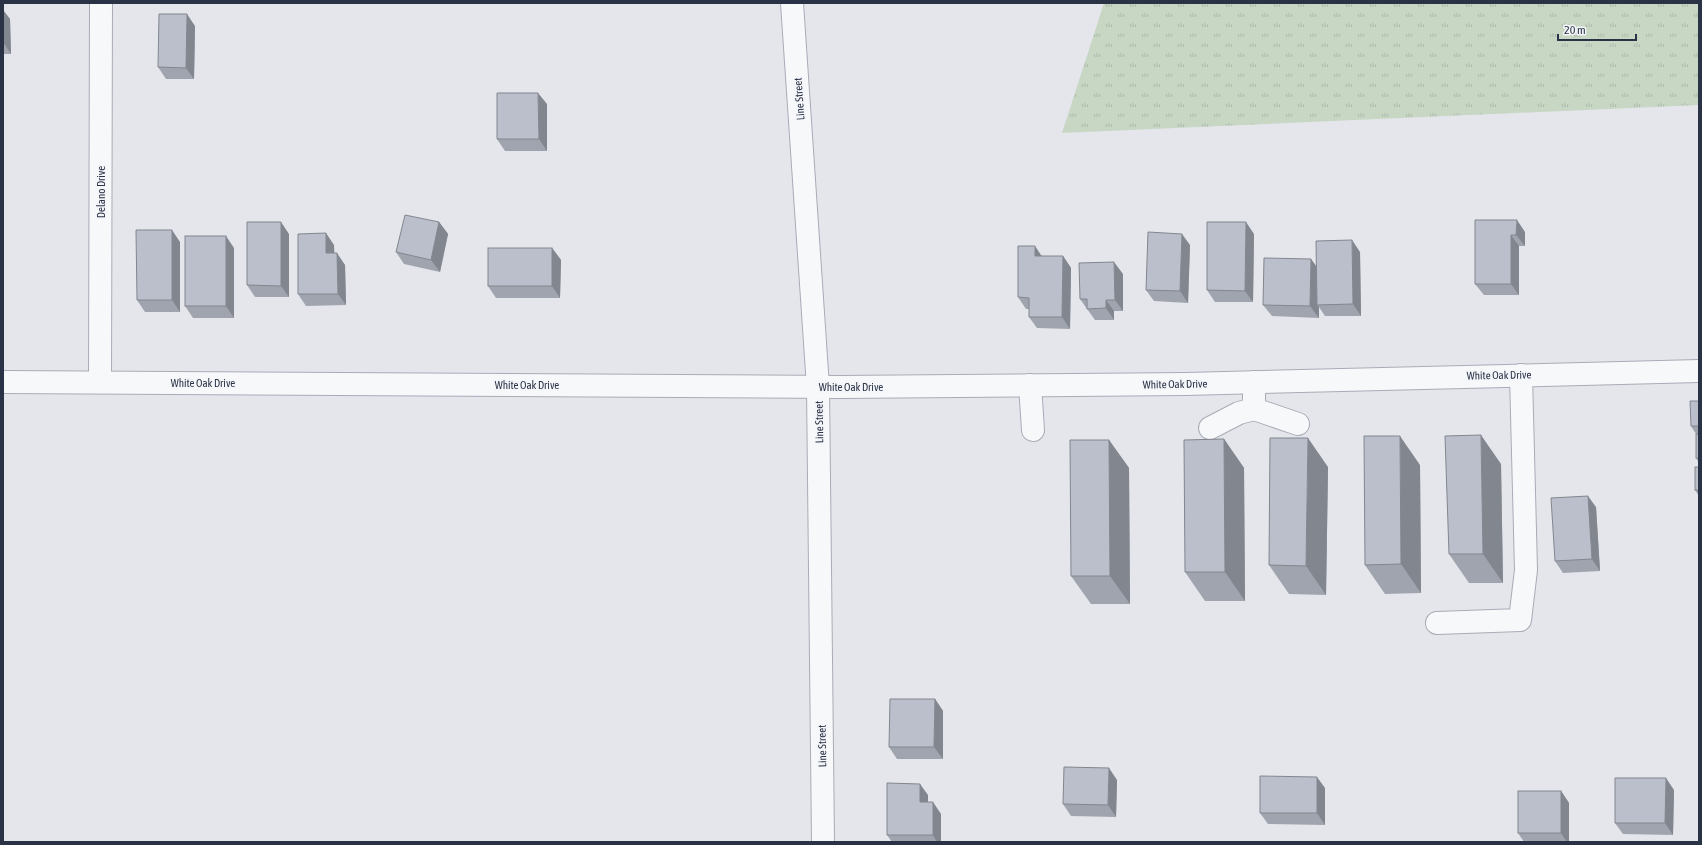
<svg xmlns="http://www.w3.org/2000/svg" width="1702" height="845" font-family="'Asap Condensed',sans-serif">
<defs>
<pattern id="park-tufts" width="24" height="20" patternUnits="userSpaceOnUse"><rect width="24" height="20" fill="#c8d7c4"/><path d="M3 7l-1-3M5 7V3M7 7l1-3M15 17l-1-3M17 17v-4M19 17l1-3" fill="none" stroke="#acb9aa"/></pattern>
</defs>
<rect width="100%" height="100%" fill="#e4e6ec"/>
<polygon fill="url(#park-tufts)" points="1104,3 1699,3 1699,105 1062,133"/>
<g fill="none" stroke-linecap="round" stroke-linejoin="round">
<defs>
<g id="minor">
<polyline points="792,3 818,387 823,842"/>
<polyline points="3,382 840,387 1186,384 1699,371"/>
<polyline points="100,382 101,3"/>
<polyline points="1030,385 1033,430"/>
<polyline points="1254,409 1298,424"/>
<polyline points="1210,428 1239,413 1254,409 1254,382"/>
<polyline points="1437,623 1520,620 1526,570 1521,375"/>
</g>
</defs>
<use href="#minor" stroke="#a8acb7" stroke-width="24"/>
<use href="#minor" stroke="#f7f8fa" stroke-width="22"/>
</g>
<g fill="#a0a4af">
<polygon points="3,10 10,19 11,54 3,54"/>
<polygon points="195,26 194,79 166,79 158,67"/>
<polygon points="547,104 547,151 505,151 497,139"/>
<polygon points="1475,220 1525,232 1525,246 1519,246 1519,295 1484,295 1475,284"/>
<polygon points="439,222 448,234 440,272 404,264 396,252"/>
<polygon points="289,234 289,297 255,297 247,285"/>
<polygon points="1254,234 1253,302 1215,302 1207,290"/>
<polygon points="180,242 180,312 145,312 137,300"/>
<polygon points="334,245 334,253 345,265 346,305 306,306 298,294"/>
<polygon points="1190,245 1188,303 1154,301 1146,290"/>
<polygon points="234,248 234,318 193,318 185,306"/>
<polygon points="552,248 561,260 560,298 496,298 488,286"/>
<polygon points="1360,252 1361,316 1325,316 1319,307 1319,318 1272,316 1263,305 1316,266"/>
<polygon points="1041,256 1063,256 1071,268 1070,329 1037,328 1029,317 1029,309 1026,309 1018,297"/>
<polygon points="1123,274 1123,311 1114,311 1114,320 1095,320 1080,299"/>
<polygon points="1699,401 1699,463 1696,458 1696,434 1691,426"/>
<polygon points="1224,439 1244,468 1245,601 1205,601 1185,572"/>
<polygon points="1109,440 1129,468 1130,604 1091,604 1071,576"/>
<polygon points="1501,464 1503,583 1469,583 1449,554"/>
<polygon points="1420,465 1421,593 1385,594 1365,565"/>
<polygon points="1328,467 1326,595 1289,594 1269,565"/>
<polygon points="1699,467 1699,496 1695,490"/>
<polygon points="1596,507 1600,571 1563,573 1555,561"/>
<polygon points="935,699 943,711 943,759 897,759 889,747"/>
<polygon points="1117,780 1116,817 1071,816 1063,804"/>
<polygon points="1325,788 1325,825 1268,824 1260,813"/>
<polygon points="1674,790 1673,835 1623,834 1615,823"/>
<polygon points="1561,791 1569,803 1569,842 1524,842 1518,833"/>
<polygon points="928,795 928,802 941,814 941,842 892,842 887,835"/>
</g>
<g fill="#82868e">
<polygon points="3,10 10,19 11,54 3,42"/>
<polygon points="187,14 195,26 194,79 186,68"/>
<polygon points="538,93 547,104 547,151 539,139"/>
<polygon points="1517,220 1525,232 1525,246 1516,235"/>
<polygon points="281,222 289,234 289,297 281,286"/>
<polygon points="439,222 448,234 440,272 431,260"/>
<polygon points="1246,222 1254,234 1253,302 1245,291"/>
<polygon points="172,230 180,242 180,312 172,300"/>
<polygon points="326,233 334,245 335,265 326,253"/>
<polygon points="1182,234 1190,245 1188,303 1180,291"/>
<polygon points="1511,235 1519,246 1519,295 1511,284"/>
<polygon points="226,236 234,248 234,318 226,306"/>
<polygon points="1352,240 1360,252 1361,316 1353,304"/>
<polygon points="1035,246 1043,258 1035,256"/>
<polygon points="552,248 561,260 560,298 552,286"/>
<polygon points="337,253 345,265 346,305 338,294"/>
<polygon points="1063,256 1071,268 1070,329 1062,317"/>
<polygon points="1311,259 1320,271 1317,305 1319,307 1319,318 1310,306"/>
<polygon points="1114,262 1123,274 1123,311 1115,300"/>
<polygon points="1106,300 1114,311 1114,320 1106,308"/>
<polygon points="1481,435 1501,464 1503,583 1483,554"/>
<polygon points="1400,436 1420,465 1421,593 1401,564"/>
<polygon points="1308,438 1328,467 1326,595 1306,566"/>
<polygon points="1224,439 1244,468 1245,601 1225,572"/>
<polygon points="1109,440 1129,468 1130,604 1110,576"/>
<polygon points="1588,496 1596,507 1600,571 1592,559"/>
<polygon points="935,699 943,711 943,759 934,747"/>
<polygon points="1109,768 1117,780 1116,817 1108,805"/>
<polygon points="1317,777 1325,788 1325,825 1317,813"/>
<polygon points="1666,778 1674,790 1673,835 1665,823"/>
<polygon points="920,784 928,795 928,814 920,802"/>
<polygon points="1561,791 1569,803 1569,842 1567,842 1561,833"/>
<polygon points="933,802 941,814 941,842 937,842 933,835"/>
</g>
<g fill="#babfcb" stroke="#82868e">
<polygon points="159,14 187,14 186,68 158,67"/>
<polygon points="497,93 538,93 539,139 497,139"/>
<polygon points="405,215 439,222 431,260 396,252"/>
<polygon points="1475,220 1517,220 1516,235 1511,235 1511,284 1475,284"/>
<polygon points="247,222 281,222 281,286 247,285"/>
<polygon points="1207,222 1246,222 1245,291 1207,290"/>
<polygon points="136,230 172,230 172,300 137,300"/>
<polygon points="1148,232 1182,234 1180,291 1146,290"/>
<polygon points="326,233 326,253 337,253 338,294 298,294 298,234"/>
<rect x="185" y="236" width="41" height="70"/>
<polygon points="1352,240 1353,304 1317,305 1316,241"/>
<polygon points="1018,246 1035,246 1035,256 1063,256 1062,317 1029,317 1029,298 1018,297"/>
<rect x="488" y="248" width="64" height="38"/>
<polygon points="1264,258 1311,259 1310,306 1263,305"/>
<polygon points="1114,262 1115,300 1106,300 1106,308 1087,309 1087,299 1080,299 1079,263"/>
<polygon points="1690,401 1699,401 1699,426 1691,426"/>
<rect x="1696" y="434" width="3" height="24"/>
<polygon points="1481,435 1483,554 1449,554 1445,436"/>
<polygon points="1364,436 1400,436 1401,564 1365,565"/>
<polygon points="1270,438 1308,438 1306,566 1269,565"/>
<polygon points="1224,439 1225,572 1185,572 1184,440"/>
<polygon points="1070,440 1109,440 1110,576 1071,576"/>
<rect x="1695" y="467" width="4" height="23"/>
<polygon points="1588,496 1592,559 1555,561 1551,498"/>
<polygon points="890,699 935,699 934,747 889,747"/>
<polygon points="1064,767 1109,768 1108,805 1063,804"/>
<polygon points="1260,776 1317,777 1317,813 1260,813"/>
<polygon points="1615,778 1666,778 1665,823 1615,823"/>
<polygon points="887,783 920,784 920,802 933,802 933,835 887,835"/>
<rect x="1518" y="791" width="43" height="42"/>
</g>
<g text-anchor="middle" stroke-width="4" stroke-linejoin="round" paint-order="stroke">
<g font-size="11" fill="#2a3246" stroke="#f4f6f9">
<text transform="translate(799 99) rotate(-94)" y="4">Line Street</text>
<text transform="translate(101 192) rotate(-90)" y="4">Delano Drive</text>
<text transform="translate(1499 375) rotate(-1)" y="4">White Oak Drive</text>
<text x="203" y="387">White Oak Drive</text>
<text transform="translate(1175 384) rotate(-1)" y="4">White Oak Drive</text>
<text x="527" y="389">White Oak Drive</text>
<text x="851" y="391">White Oak Drive</text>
<text transform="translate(819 422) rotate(-91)" y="4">Line Street</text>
<text transform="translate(822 746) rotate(-91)" y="4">Line Street</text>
</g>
</g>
<rect width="1702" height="845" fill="none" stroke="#2a3246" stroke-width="8"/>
<path d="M1558 34v6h78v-6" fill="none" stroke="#2a3246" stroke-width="2"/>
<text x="1564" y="34" font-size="12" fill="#2a3246" stroke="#f4f6f9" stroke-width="3" paint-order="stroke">20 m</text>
</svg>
